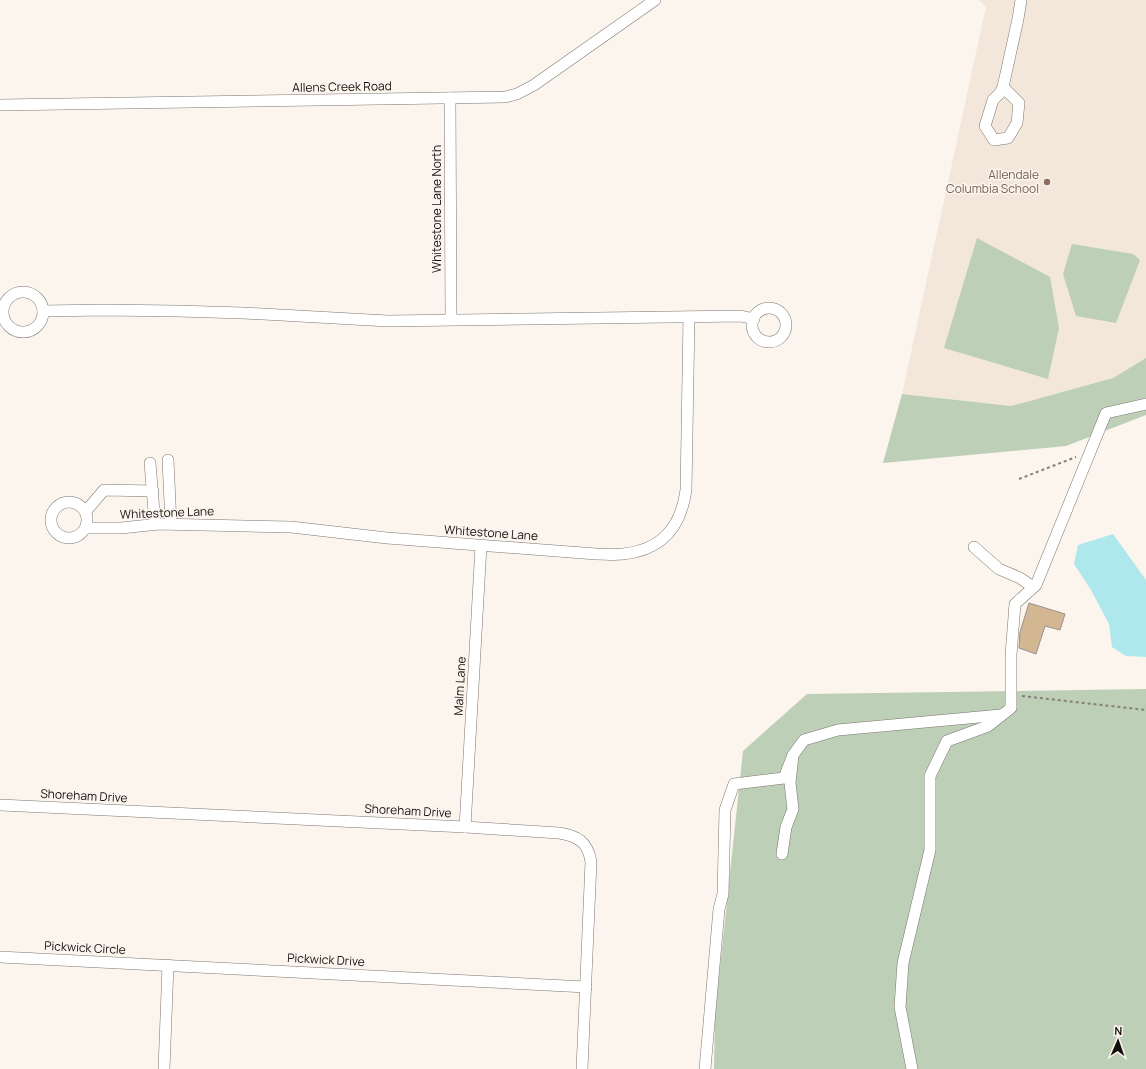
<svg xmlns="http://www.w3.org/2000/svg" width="1146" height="1069" font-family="Manrope,sans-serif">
<rect width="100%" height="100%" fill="#fcf5ee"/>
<polygon fill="#f2e7da" points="979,0 1146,0 1146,358 1113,378 1011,406 902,394 986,7"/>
<g fill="#bdcfb6">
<polygon points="977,238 1050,277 1059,328 1048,379 944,348"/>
<polygon points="1072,244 1133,254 1140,260 1116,323 1076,316 1063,274"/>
<polygon points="1146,358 1146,415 1066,446 883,463 902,394 1011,406 1113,378"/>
<polygon points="1146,689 1146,1069 714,1069 715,1014 743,751 807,694"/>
</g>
<polygon fill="#aee8ec" points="1113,534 1146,580 1146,657 1126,656 1112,647 1109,624 1091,590 1074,564 1078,545"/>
<polygon fill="#d3b692" stroke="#98928c" points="1029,603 1065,614 1060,630 1045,626 1036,654 1019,648 1020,632"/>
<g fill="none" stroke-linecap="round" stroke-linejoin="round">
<defs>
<g id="minor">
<polyline points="1003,87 1019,103 1017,123 1008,138 994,140 985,126 993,100 1000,93 1003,87 1018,19 1021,0"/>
<polyline points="450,98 451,319"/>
<polyline points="0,105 505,97 517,94 534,85 655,0"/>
<circle cx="23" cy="312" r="20"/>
<circle cx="769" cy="325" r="17"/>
<polyline points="43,311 104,310 177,311 243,313 388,321 741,316 754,319"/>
<polyline points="168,460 171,524"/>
<polyline points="150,463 155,524"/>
<circle cx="69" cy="520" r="18"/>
<polyline points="86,511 104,490 153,491"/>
<path d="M 86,528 L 121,528 L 159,524 L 291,527 L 387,538 L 596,554 C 605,554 614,555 623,554 C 662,550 681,527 686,490 L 689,317"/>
<polyline points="974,547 999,569 1020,578 1033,587"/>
<path d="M 0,805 L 465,827 L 559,833 C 578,836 588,842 591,862 L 582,1069"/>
<polyline points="465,827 481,546"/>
<polyline points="782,854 786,827 793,809 790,783 793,755 804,740 838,730 1001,715"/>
<polyline points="0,957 586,987"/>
<polyline points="164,1069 168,965"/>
<polyline points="705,1069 719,909 723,894 725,810 734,784 784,778 793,755"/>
<polyline points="912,1069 900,1007 903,963 930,850 930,776 947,741 988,726 1011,708 1011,655 1015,604 1036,585 1106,413 1146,404"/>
</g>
</defs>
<use href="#minor" stroke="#7c7670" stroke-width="12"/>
<g stroke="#847f7b" stroke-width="2" stroke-dasharray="3 3" stroke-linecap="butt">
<polyline points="1019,479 1076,457"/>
<polyline points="1022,696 1146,710"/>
</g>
<use href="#minor" stroke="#fff" stroke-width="11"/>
</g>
<circle fill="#8d6e63" stroke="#fcf5ee" stroke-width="1.5" cx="1047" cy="182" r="4"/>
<g text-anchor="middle" stroke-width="3" stroke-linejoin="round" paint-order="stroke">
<g font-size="12" fill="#12100e" stroke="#fcf5ee">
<text transform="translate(342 87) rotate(-1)" y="4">Allens Creek Road</text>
<text transform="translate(437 209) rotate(-90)" y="4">Whitestone Lane North</text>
<text transform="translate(167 513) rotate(-2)" y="4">Whitestone Lane</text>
<text transform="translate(491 533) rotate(4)" y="4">Whitestone Lane</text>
<text transform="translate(460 686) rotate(-87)" y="4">Malm Lane</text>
<text transform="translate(84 796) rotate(3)" y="4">Shoreham Drive</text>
<text transform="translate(408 811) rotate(3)" y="4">Shoreham Drive</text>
<text transform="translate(85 948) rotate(3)" y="4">Pickwick Circle</text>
<text transform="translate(326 960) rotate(3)" y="4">Pickwick Drive</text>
</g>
<g font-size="12" fill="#785e54" stroke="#fcf5ee" text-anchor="end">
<text x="1039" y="179">Allendale<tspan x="1039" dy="14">Columbia School</tspan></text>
</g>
</g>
<g transform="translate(1118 1041) rotate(2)" stroke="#fcf5ee" stroke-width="3" paint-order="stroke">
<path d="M0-3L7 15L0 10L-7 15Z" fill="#12100e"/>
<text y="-6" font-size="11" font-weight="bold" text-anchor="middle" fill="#12100e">N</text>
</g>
</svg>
